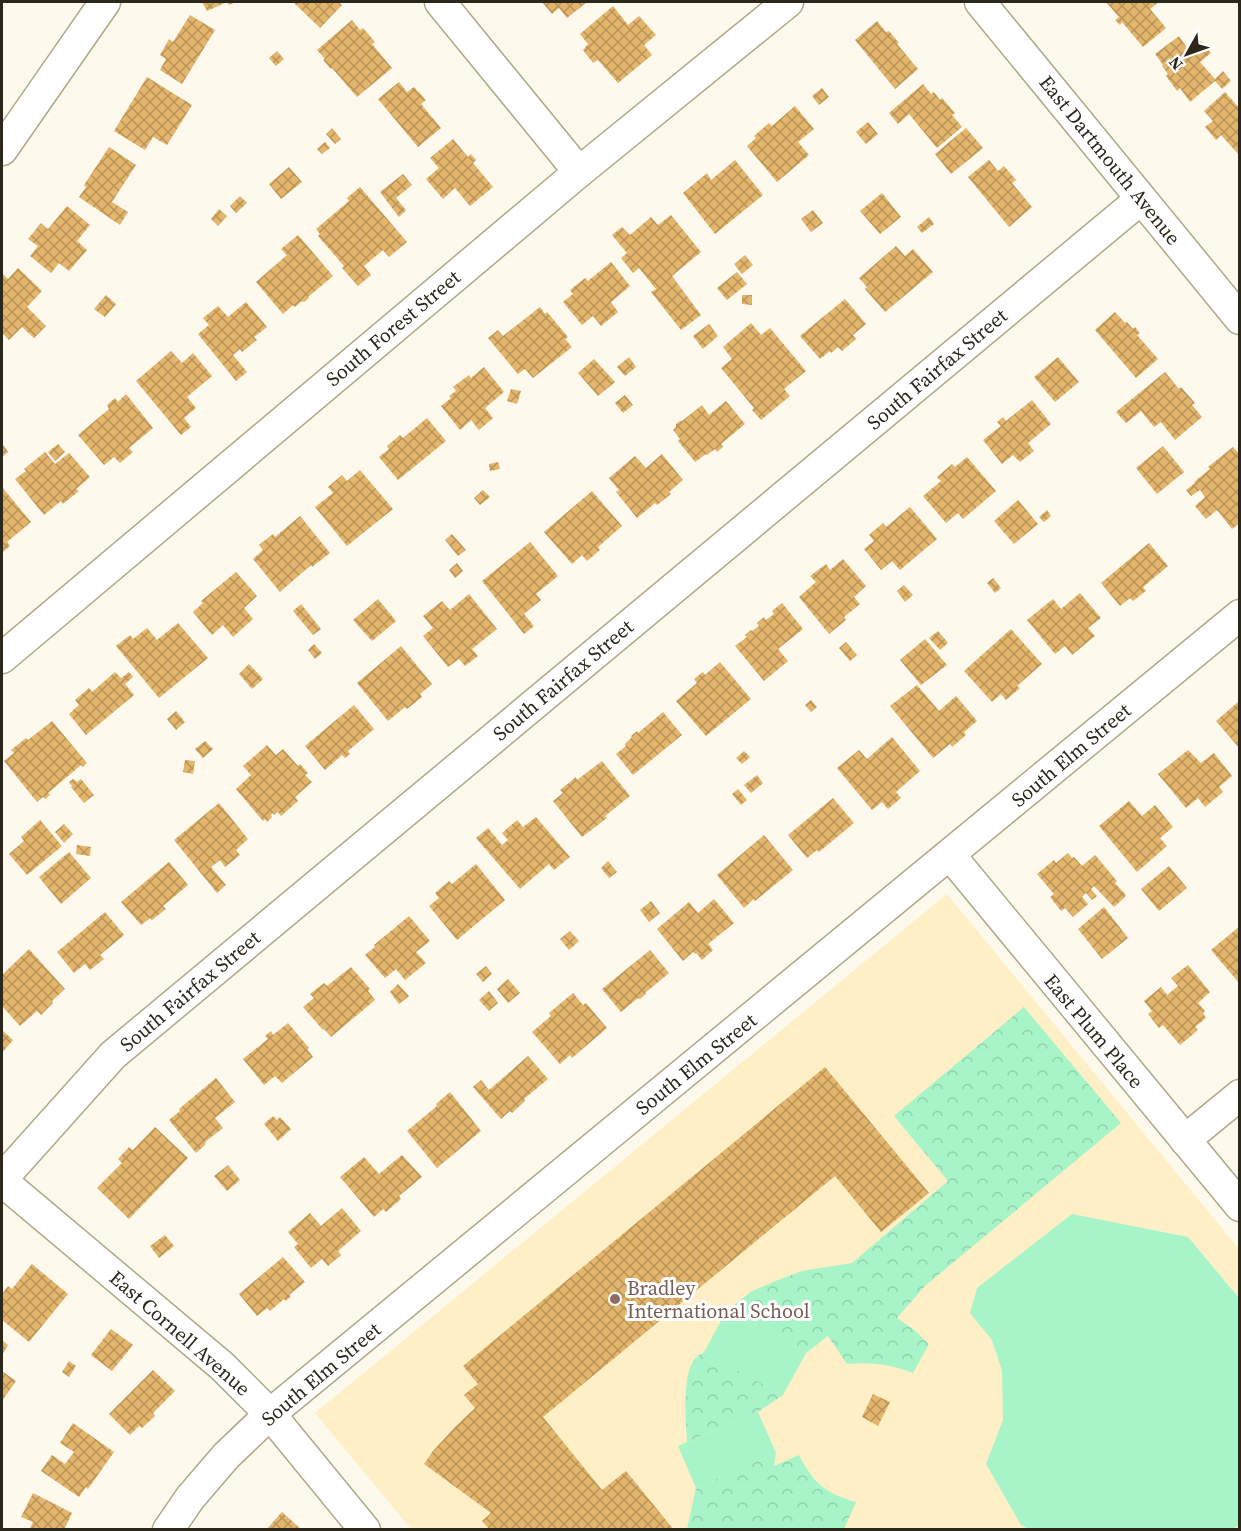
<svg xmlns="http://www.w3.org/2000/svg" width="1241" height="1531" font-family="'Source Serif 4',serif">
<defs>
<pattern id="park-crowns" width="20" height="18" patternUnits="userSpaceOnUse" patternTransform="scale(1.5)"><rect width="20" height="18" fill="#a7f4c9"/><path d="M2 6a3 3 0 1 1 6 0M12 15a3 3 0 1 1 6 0" fill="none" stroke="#90d1ac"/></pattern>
<pattern id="building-cross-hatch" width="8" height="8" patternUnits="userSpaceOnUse" patternTransform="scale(1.5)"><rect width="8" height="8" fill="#e4b56c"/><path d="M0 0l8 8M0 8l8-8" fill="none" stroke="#b99358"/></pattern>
</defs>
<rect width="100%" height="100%" fill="#fdf9ec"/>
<polygon fill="#feefc6" points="947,894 1239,1249 1239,1529 411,1529 315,1413"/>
<g fill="#a7f4c9">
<polygon points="1072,1214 1188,1237 1239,1298 1240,1524 1233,1529 1029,1529 1021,1525 986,1464 1003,1420 1002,1371 992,1340 970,1313 977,1288"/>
<polygon points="727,1310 806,1353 783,1395 704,1352"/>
<polygon points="758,1412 776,1453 696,1488 678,1446"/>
</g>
<g fill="url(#park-crowns)">
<path d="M 1024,1007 L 1121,1123 L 925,1286 L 897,1318 L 913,1329 L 929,1344 L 913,1373 C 889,1364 872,1362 847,1364 L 828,1336 L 806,1353 L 727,1310 L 752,1291 L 783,1278 L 802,1271 L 852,1263 L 948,1181 L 894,1116 Z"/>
<path d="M 704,1352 L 783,1395 L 758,1412 L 687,1442 C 686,1421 682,1380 693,1361 C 695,1357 701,1354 704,1352 Z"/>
<path d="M 776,1453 L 774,1466 L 799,1455 C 814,1484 825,1493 856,1502 L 844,1529 L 687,1529 L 696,1488 Z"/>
</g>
<g fill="url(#building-cross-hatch)">
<polygon points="202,2 236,2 229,5 227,2 207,11"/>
<polygon points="293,2 338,2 342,5 320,28"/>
<polygon points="542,2 587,2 567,18 559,8 552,14"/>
<polygon points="1106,2 1159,2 1150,9 1166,28 1143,47 1122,22 1120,25 1115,20 1119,17"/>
<polygon points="613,6 628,25 639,16 656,35 644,45 652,55 618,83 598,60 593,63 583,50 588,44 580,34"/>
<polygon points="190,15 215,30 182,84 160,70 166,59 160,55 169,39 173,42"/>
<polygon points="352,20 360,30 363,28 375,42 372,44 392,68 357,97 332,68 331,69 323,60 325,59 317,50"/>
<polygon points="877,21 886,32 889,31 899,43 897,44 918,69 895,89 855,40"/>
<polygon points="1179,36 1187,48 1199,39 1211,53 1200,62 1215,79 1223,71 1231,81 1222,89 1215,81 1190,102 1180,88 1177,91 1166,76 1168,74 1162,66 1163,65 1155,54"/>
<polygon points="277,51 284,59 276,66 269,58"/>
<polygon points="147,77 192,105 167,145 153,137 145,150 114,131"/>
<polygon points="399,82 407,92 414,87 426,100 421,104 441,128 418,147 378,99"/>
<polygon points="923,84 931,94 934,92 940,100 942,98 955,113 952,115 962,127 937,148 909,114 898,124 889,113"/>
<polygon points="822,88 829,97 819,105 812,96"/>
<polygon points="1225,92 1240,109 1240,156 1221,135 1216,140 1205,127 1213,121 1204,111"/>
<polygon points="795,106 814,129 798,142 809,155 777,182 747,146 756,138 754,136 769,123 772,126"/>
<polygon points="868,122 878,134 866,144 856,132"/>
<polygon points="332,128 341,139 335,144 326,134"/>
<polygon points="966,128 983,148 951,174 935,154"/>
<polygon points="453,139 468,157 471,154 476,160 473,163 493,187 470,206 455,188 443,199 426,179 439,168 430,158"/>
<polygon points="325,142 330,148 322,154 317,149"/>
<polygon points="109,147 136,165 112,202 128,212 120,225 79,197 86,187 84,185"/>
<polygon points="735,160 763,195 715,234 683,193 707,173 711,180"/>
<polygon points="989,160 998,171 1004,166 1016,180 1012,183 1032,207 1009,227 968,177"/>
<polygon points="289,167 302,182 281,199 269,184"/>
<polygon points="403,174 412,185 396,198 406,210 399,217 380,192"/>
<polygon points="360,187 407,242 389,257 383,250 364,266 371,275 358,286 342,268 344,266 318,236 320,234 316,229 349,201 347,198"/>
<polygon points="882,193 901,217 880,234 860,211"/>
<polygon points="240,196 247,203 236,213 230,206"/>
<polygon points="67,206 90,225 77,241 87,250 69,271 59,263 51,273 30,256 38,246 28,239 41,223 48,229"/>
<polygon points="219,209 227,216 218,226 211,219"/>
<polygon points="813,210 823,223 811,232 801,219"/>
<polygon points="671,215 701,252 672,276 701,315 681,330 651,292 656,289 639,268 633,273 621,258 627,253 612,235 622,227 630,235 651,217 658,225"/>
<polygon points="929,217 934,224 922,233 917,227"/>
<polygon points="298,235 333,276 308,297 309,298 304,302 302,301 295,307 293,305 283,314 256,282 287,255 281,249"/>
<polygon points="896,246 905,256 913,249 933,272 885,312 865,289 867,287 859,278"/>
<polygon points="745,255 753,265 742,274 734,264"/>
<polygon points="611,262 630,286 611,302 618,312 601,326 593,316 582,325 563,302 573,294 570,290 585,278 588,281"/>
<polygon points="18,268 42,291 27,307 46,326 34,338 22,327 9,340 2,333 2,273 8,279"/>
<polygon points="737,272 747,284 727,300 717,288"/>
<polygon points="106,295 116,304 105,317 94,309"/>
<polygon points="742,295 752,295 752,305 742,304"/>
<polygon points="845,299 866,324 853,335 856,339 842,351 838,347 831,353 830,351 820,359 800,336"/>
<polygon points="246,302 267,327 254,337 257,340 242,352 240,349 233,355 247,372 236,381 198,334 209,325 203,318 218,306 228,317"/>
<polygon points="540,307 545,314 547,312 568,337 565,339 572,347 533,378 525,369 518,374 488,338 498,330 503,336"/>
<polygon points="1115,312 1125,323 1127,322 1133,329 1135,327 1140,333 1137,335 1158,359 1136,378 1095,330"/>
<polygon points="751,323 761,335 770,328 806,371 784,389 790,396 761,420 752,410 754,408 721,368 732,359 723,347"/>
<polygon points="709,324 718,336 703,349 693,336"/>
<polygon points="171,351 182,363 193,353 212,376 187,397 196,408 184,418 191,427 181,435 136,381"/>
<polygon points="629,357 636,367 625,376 617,367"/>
<polygon points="1058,357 1079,382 1055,402 1034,377"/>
<polygon points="594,359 615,382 598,396 578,373"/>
<polygon points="484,367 504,392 485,408 493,418 479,430 471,420 460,430 441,406 451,398 449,396 456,391 453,387 469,375 471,378"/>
<polygon points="1165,372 1179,389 1181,387 1195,403 1192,405 1202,417 1175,440 1161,422 1154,427 1141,411 1126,423 1116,412"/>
<polygon points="511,389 521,391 517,404 507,401"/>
<polygon points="126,394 153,428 129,448 133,452 120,463 114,457 104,465 78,435 109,409 107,405 115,398 118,402"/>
<polygon points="625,395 633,405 623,413 615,403"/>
<polygon points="1032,400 1051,424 1028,443 1034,451 1020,462 1013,455 1002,464 983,440 1001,426 997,422 1003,417 1006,421"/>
<polygon points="726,401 745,424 721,444 723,447 717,452 715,449 707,455 706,454 695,462 678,441 680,439 673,430 676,427 676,424 680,421 682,421 702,405 709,415"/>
<polygon points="427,418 446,441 398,480 379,457 389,449 387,446 400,435 403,438"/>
<polygon points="2,443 8,452 2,457"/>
<polygon points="58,444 65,452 55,461 48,452"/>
<polygon points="1163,446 1184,472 1157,494 1136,468"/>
<polygon points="1233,447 1240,455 1240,523 1232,529 1217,510 1206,519 1195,506 1205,497 1200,490 1191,496 1186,490 1195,483 1194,482 1210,469 1208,467"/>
<polygon points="45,452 55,464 69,453 90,477 76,489 79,491 63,504 61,501 44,515 15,479 26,471 24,469"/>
<polygon points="662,454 683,480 669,492 671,494 657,505 655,503 637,518 616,492 619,490 609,478 635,456 646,468"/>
<polygon points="967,457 996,491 963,519 958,513 946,523 923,496 941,481 937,477 952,464 955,467"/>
<polygon points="498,462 500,469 490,471 489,464"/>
<polygon points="360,470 393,509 347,546 315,507 333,493 328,487 342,475 347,481"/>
<polygon points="2,487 31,522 7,542 10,546 2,553"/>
<polygon points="483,490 490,497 480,505 474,498"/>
<polygon points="592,491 622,526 598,547 600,550 587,561 582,555 572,564 544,532"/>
<polygon points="1018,500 1038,524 1014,544 994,521"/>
<polygon points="910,507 937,539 900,570 892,561 881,570 864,549 874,541 869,535 883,523 886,527"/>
<polygon points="1047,510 1051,516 1044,522 1039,517"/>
<polygon points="300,516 330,553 312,567 311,565 280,592 253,559 263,550 259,545 273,534 275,537"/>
<polygon points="452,534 466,550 458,556 445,540"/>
<polygon points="530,542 558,576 536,594 541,600 524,614 534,626 524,634 482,581"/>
<polygon points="1149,543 1168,566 1143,587 1146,591 1133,601 1130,598 1120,606 1101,583"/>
<polygon points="843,559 866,586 854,597 860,604 844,617 846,620 829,634 799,597 816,582 810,576 826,564 830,570"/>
<polygon points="457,563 463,571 455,578 449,570"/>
<polygon points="236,572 257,596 244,608 253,619 233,637 223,625 212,635 193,612 203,603 201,601"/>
<polygon points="993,578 1001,588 995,593 987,583"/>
<polygon points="904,585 913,595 905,602 897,591"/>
<polygon points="1080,593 1101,618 1088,628 1095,636 1072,655 1065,646 1055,654 1027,620 1053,599 1061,609"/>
<polygon points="469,594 497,629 472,649 478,656 465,666 459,659 448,667 423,636 433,628 423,616 442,601 450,610"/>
<polygon points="378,599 396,621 372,641 353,620"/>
<polygon points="782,603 803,629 778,649 788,661 764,681 735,646 747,637 745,635 751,630 752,631 759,626 757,623 764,617 766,620 774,614 772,611"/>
<polygon points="301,604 321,629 313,635 293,611"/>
<polygon points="178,623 208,658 159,698 116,646 130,635 133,639 147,628 157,640"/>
<polygon points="1011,629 1042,664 1017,686 1020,688 1006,700 1001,694 992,702 964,671"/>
<polygon points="938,631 948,643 940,650 929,638"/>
<polygon points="925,639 947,665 921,685 900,660"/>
<polygon points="846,642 857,655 850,661 839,648"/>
<polygon points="314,644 322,653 315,659 308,650"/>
<polygon points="401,646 432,684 420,694 422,697 407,709 405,707 388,721 357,683"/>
<polygon points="720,662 751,699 706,736 676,701 697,683 694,679 703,672 705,675"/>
<polygon points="249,664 263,679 252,689 239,674"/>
<polygon points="115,672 121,678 129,672 133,677 125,684 134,695 86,735 69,714 79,705 75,700 89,688 92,692"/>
<polygon points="917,685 939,711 956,696 977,721 964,732 966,735 952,747 950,744 933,758 890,706"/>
<polygon points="811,700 817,707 811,712 805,705"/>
<polygon points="1238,702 1240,702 1240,749 1216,721"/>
<polygon points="354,705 374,729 348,751 350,754 345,758 342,755 325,770 305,746"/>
<polygon points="176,711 185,722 176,730 167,719"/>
<polygon points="663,712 682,735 633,775 616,754 626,746 625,744 632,737 631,736 637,731 638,733"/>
<polygon points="52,721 87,763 83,767 81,765 48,793 50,795 45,799 43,797 37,802 4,761 14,753 11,750 26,738 28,740"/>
<polygon points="892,737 920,771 896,792 901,798 888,809 882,802 872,810 837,768 859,750 867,759"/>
<polygon points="205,741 213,749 203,758 195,749"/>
<polygon points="267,745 276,755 283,749 298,766 300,764 308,773 305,775 312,782 295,797 298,801 281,816 278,812 274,815 273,813 271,815 272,817 267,822 265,819 263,821 236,789 251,775 243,766"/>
<polygon points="1188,750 1201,763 1214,753 1232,776 1219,787 1223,792 1205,807 1198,798 1186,808 1158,774"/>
<polygon points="744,751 750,757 742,764 736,758"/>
<polygon points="185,760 195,761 193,774 183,772"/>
<polygon points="602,761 630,796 605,816 607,818 582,837 553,801 563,793 560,790 576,777 577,780"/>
<polygon points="757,775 763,783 751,793 744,785"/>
<polygon points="73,779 77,782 81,779 94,795 84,803 71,787 72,786 69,782"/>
<polygon points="738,789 747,800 741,805 732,794"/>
<polygon points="833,798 854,823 819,852 817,850 807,858 788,835"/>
<polygon points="1129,801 1142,816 1155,805 1173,827 1160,838 1167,846 1137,872 1099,826"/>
<polygon points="219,803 248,839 236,850 240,855 225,867 220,860 211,867 226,885 217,893 174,840"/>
<polygon points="536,817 570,857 554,870 549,864 520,889 476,838 488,828 502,845 508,840 502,833 517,820 523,827"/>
<polygon points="40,820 62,846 27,875 9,854 24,841 21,837"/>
<polygon points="64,824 73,834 64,843 55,832"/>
<polygon points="764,835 793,870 755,901 754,899 744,908 717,875"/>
<polygon points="77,845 91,847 90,856 76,854"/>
<polygon points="69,852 91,878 61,904 39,877"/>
<polygon points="1068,853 1072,858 1074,857 1082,866 1095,855 1117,881 1115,883 1126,895 1124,898 1114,907 1094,886 1091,889 1097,896 1092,900 1086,893 1082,897 1088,904 1073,917 1065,908 1061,911 1050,897 1054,894 1037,874 1054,860 1056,863"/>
<polygon points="608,861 617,872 609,878 601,868"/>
<polygon points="169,862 188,885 163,906 166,909 152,920 150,918 141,925 121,902"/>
<polygon points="476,864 505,900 457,940 429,906 439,898 435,893 449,881 452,884"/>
<polygon points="1169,866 1187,888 1159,911 1141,889"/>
<polygon points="714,899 734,923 708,944 713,950 702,960 696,953 695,954 693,952 683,961 657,929 689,902 698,913"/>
<polygon points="651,901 660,913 649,922 640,910"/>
<polygon points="1104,907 1128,938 1102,959 1078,929"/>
<polygon points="105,912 124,935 100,955 104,959 90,970 85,964 74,973 57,952"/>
<polygon points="409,916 430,941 416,952 426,963 405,980 396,969 385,978 365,955 375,947 374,945"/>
<polygon points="1240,926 1240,984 1211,950"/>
<polygon points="570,931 579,941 569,950 560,939"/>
<polygon points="29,949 65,989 52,1001 53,1003 41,1015 37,1011 20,1026 2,1006 2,975"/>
<polygon points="650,950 669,973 645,993 646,994 640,999 638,998 621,1012 602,989"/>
<polygon points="1188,965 1210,992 1198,1003 1205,1011 1203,1013 1206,1018 1195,1027 1198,1030 1180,1045 1163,1025 1159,1028 1148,1014 1152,1011 1144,1001 1161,987 1167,995 1178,986 1171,978"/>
<polygon points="486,966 492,974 483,982 476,974"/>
<polygon points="351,967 370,989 368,991 375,1000 331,1037 324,1029 323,1030 303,1007 314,998 310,994 324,983 327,986"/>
<polygon points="508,979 520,993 508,1003 497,989"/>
<polygon points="398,984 409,996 399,1004 390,992"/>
<polygon points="489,991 498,1003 489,1011 479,1000"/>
<polygon points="573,993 583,1005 586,1003 607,1028 572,1058 570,1055 560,1064 532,1032 551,1016 549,1013"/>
<polygon points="288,1023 309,1048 307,1049 313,1057 282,1083 275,1076 264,1085 243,1059 268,1039 265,1036 271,1031 273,1035"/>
<polygon points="2,1030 13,1040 2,1053"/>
<polygon points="528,1056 548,1079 524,1099 525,1101 512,1113 510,1111 501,1119 473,1087 481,1080 489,1090"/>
<polygon points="825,1067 929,1193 881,1232 835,1176 543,1417 602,1490 626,1471 674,1530 490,1530 482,1521 491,1513 424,1464 433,1451 455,1427 475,1408 464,1395 478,1384 463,1366"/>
<polygon points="216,1078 235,1102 215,1118 223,1128 205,1142 206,1144 196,1153 169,1120 180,1111 179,1109"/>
<polygon points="450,1092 481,1131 437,1168 407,1131 437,1106 436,1104"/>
<polygon points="273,1116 277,1120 280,1117 291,1129 278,1141 264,1124"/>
<polygon points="155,1127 188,1158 129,1219 97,1188 122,1163 118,1159 129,1147 133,1150"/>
<polygon points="402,1155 422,1177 399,1196 401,1199 386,1212 383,1209 374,1217 340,1177 364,1157 379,1174"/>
<polygon points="228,1165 240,1180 227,1191 214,1176"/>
<polygon points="342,1208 361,1231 338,1251 341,1255 328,1266 322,1259 311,1268 294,1247 298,1244 288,1232 310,1213 321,1226"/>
<polygon points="165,1235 174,1246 159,1258 150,1246"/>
<polygon points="283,1257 305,1282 289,1295 291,1296 286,1301 284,1299 270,1311 267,1308 257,1316 239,1294"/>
<polygon points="32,1264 68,1294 29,1342 2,1320 2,1294 8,1286 12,1289"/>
<polygon points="111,1329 133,1345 112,1371 91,1355"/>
<polygon points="2,1340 8,1345 2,1355"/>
<polygon points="69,1361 76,1366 69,1377 62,1372"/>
<polygon points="153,1370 175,1391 153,1413 155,1416 142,1428 139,1426 130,1435 109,1414"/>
<polygon points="2,1371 16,1381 2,1401"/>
<polygon points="873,1394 890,1402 878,1426 862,1417"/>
<polygon points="73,1423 114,1452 88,1489 86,1487 79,1497 41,1471 52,1455 65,1464 74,1452 60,1443"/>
<polygon points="33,1493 72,1513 65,1528 69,1530 29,1530 33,1522 21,1517"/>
<polygon points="282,1512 302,1530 266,1530"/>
</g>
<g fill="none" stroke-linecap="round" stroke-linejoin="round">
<defs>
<g id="minor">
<polyline points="440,2 579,172"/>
<polyline points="980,2 1240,319"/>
<polyline points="2,150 105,2"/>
<polyline points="2,658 579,172 788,2"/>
<polyline points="950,855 1240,1206"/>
<polyline points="1185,1140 1240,1095"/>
<polyline points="2,1179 113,1055 1141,199"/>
<polyline points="2,1181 222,1366 270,1414 365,1530"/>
<polyline points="168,1530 190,1498 226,1456 270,1414 1240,615"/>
</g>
</defs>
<use href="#minor" stroke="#b2a788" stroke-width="33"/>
<use href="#minor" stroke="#fff" stroke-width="30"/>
</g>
<circle fill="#8d6e63" stroke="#fff" stroke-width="2" cx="615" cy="1299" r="6"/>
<g text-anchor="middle" stroke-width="6" stroke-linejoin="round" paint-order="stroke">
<g font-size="20" fill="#2c271b" stroke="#fff">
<text transform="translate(1110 160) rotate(51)" y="7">East Dartmouth Avenue</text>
<text transform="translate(393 328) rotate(-40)" y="7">South Forest Street</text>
<text transform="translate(937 369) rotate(-40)" y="7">South Fairfax Street</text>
<text transform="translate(563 680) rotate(-40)" y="7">South Fairfax Street</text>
<text transform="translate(1071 755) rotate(-40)" y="7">South Elm Street</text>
<text transform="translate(190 991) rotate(-40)" y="7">South Fairfax Street</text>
<text transform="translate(1094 1031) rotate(50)" y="7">East Plum Place</text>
<text transform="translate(696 1064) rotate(-39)" y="7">South Elm Street</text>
<text transform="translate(180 1333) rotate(41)" y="7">East Cornell Avenue</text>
<text transform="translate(321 1374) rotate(-40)" y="7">South Elm Street</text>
</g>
<g font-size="20" fill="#785e54" stroke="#fff" text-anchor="start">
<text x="627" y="1295">Bradley<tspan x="627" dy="23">International School</tspan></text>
</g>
</g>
<rect width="1241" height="1531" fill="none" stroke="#2c271b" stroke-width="6"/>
<g transform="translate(1187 54) rotate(230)" stroke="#ffffff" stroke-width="4.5" paint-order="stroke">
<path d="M0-4.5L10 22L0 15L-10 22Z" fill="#2c271b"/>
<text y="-9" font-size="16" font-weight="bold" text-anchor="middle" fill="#2c271b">N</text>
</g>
</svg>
